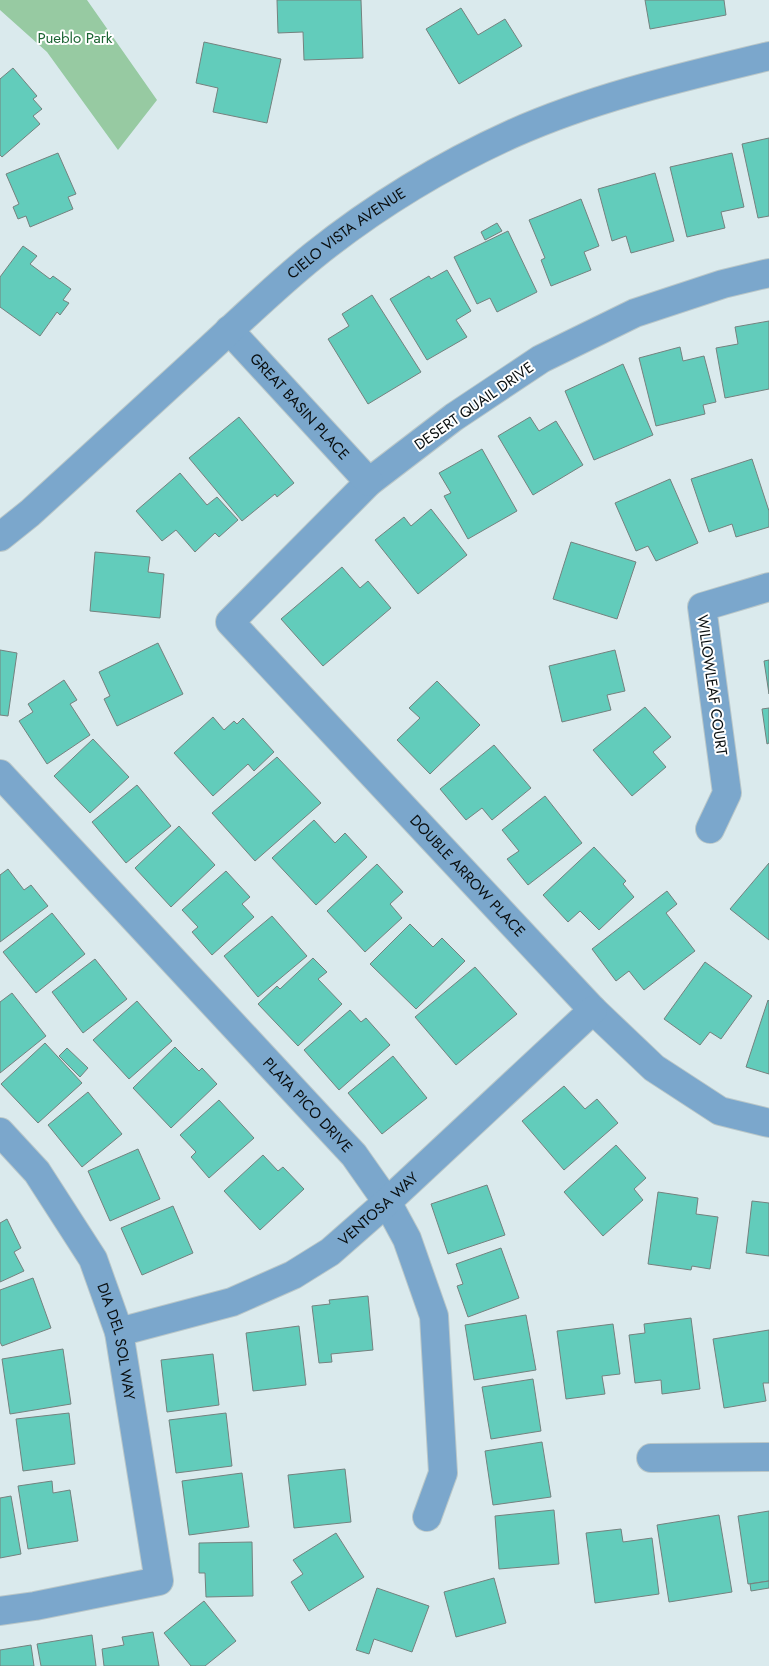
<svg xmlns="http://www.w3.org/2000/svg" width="769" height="1666" font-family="Jost,sans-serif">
<rect width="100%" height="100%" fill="#daeaed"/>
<polygon fill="#97caa2" points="0,0 87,0 157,100 118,150 47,52 0,10"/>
<g fill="#62ccbb" stroke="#74827f">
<polygon points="277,0 361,0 363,58 304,60 303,32 278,33"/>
<polygon points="645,0 724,0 726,15 650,29"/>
<polygon points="461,8 478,35 505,19 522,46 459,84 426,29"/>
<polygon points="204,42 281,59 267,123 213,112 218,88 196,83"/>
<polygon points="13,68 37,96 33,99 42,109 33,116 40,124 2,157 0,155 0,79"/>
<polygon points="769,138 769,216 758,218 742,144"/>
<polygon points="58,153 76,194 68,197 73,209 30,227 26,216 18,219 13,207 19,204 6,174"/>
<polygon points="732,153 744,207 721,212 725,228 687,237 670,167"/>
<polygon points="655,173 674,241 631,253 626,236 612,241 598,189"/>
<polygon points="581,199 599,246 584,252 591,270 551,286 541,260 545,258 529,220"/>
<polygon points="497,223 502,231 485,240 481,232"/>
<polygon points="508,231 537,292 497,312 490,298 477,304 454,257"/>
<polygon points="23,246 37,256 30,264 50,279 53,276 71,289 63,300 69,303 60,315 57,312 40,336 0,307 0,277"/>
<polygon points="447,270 471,311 456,320 467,337 427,360 390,299 429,276 431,279"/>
<polygon points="372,295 421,372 368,404 328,339 349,326 342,314"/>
<polygon points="769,321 769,389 725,398 716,348 738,344 735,327"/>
<polygon points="680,347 683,361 704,356 716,402 703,405 705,414 656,426 639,358"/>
<polygon points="623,364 653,435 594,460 565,391"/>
<polygon points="239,417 294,483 277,497 275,494 242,521 189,458"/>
<polygon points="530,417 539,431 556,421 583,465 533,495 498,436"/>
<polygon points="482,449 517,511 468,539 444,496 451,493 439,473"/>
<polygon points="752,459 769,511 769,527 736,537 732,524 709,532 691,479"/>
<polygon points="180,473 207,505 217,497 238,520 219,537 215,533 195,552 176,530 162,541 136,511"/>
<polygon points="670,479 698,543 656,561 648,546 636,551 615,503"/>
<polygon points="431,509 467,555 418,594 375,540 404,517 411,526"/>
<polygon points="571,542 636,562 617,619 553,599"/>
<polygon points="95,552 150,557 148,572 164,574 160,618 90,611"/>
<polygon points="342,567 360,588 368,581 391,608 323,666 281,619"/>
<polygon points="158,643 183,694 117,726 104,699 110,696 99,672"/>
<polygon points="0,650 17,653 8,716 0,715"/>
<polygon points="615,650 625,691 607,695 611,710 562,722 549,666"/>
<polygon points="769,660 769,694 764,661"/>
<polygon points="64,680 77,700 70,704 90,735 47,764 19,721 33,712 28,704"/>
<polygon points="437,681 480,725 430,774 397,740 420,718 409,708"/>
<polygon points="645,707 671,737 653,752 666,767 632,796 593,750"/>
<polygon points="769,708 769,743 767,744 762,709"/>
<polygon points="213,717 224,730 234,721 237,724 243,718 274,752 254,771 248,764 213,796 174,753"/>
<polygon points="93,739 129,777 90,813 54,776"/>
<polygon points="494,745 531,788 492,820 482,808 466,820 440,789"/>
<polygon points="277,757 321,803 255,861 212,813"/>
<polygon points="137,785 171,826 126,863 92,822"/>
<polygon points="545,796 582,843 528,885 507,859 519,851 502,830"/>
<polygon points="314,820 335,843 345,833 367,857 316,905 272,858"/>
<polygon points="179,826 215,865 171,907 135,868"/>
<polygon points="594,847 626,881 623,884 634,897 599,930 580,911 568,922 543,895"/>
<polygon points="769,863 769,940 730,909"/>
<polygon points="377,864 403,892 390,904 402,918 365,952 327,911"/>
<polygon points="8,869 24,890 31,885 48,906 0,942 0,875"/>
<polygon points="226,871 250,897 242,904 254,917 212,955 192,932 198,927 182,910"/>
<polygon points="667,891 677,904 666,913 695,951 644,990 629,971 616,981 592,949"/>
<polygon points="52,913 85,954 36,993 3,952"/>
<polygon points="272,916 307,956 258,997 224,956"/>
<polygon points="410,924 433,947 442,938 465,961 416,1009 370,964"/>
<polygon points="313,958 327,972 318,979 342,1004 298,1046 258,1004 277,986 280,989"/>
<polygon points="95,959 127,999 83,1033 52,992"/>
<polygon points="705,962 752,996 721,1039 710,1032 700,1045 664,1019"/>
<polygon points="475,967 517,1014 456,1065 415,1017"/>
<polygon points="12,993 46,1036 0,1073 0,1002"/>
<polygon points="768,1000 769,1001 769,1074 746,1067"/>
<polygon points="137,1001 172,1041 129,1079 93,1040"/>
<polygon points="350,1010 361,1022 366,1018 390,1045 339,1090 304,1050"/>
<polygon points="45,1043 82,1083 38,1123 1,1084"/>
<polygon points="175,1047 199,1071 202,1068 217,1084 171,1128 133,1088"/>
<polygon points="67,1048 88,1068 80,1077 59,1056"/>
<polygon points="393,1056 427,1098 382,1134 348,1093"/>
<polygon points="564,1086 585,1109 597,1099 618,1123 564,1170 522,1121"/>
<polygon points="88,1092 122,1134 82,1167 48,1125"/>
<polygon points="219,1100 254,1138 209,1178 191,1157 196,1152 180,1135"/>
<polygon points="616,1145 646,1178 634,1189 643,1200 603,1236 564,1192"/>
<polygon points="138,1149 160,1199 110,1221 88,1171"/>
<polygon points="263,1155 278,1171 283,1167 304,1189 260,1230 224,1191"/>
<polygon points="487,1185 505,1235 448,1254 431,1204"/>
<polygon points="658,1192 698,1198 696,1214 718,1217 710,1269 692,1266 691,1270 648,1264"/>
<polygon points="752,1201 769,1203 769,1256 746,1253"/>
<polygon points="173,1206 193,1253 142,1275 121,1228"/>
<polygon points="7,1219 21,1248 14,1252 24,1271 0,1282 0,1223"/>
<polygon points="501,1248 519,1298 468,1317 457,1286 463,1284 456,1264"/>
<polygon points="33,1278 51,1328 2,1346 0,1342 0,1290"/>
<polygon points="368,1296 373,1350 331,1354 332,1362 319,1363 312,1306 330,1304 329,1300"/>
<polygon points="526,1315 536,1370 474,1380 465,1325"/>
<polygon points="691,1318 700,1389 662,1394 661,1380 635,1383 629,1335 645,1333 644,1324"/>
<polygon points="613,1324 620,1374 602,1376 605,1394 566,1399 557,1331"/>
<polygon points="299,1326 306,1385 253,1391 246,1333"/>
<polygon points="769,1330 769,1383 763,1383 766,1401 724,1408 713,1339"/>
<polygon points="63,1349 71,1404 10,1414 2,1359"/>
<polygon points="213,1354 219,1405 167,1412 161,1360"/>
<polygon points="533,1379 541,1431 491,1439 482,1387"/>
<polygon points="69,1413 75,1464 23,1471 16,1419"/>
<polygon points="226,1413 232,1466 176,1473 169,1420"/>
<polygon points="542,1442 551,1497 493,1505 485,1451"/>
<polygon points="345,1469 351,1522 294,1528 288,1475"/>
<polygon points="242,1473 249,1527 189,1535 182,1481"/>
<polygon points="52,1481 53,1493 70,1490 78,1541 28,1549 18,1486"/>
<polygon points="11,1496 21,1554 0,1558 0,1498"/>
<polygon points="554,1510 559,1564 499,1569 495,1516"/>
<polygon points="769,1511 769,1581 748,1584 738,1516"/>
<polygon points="719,1515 732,1592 669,1602 657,1525"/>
<polygon points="621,1529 623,1542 652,1538 659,1594 595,1603 586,1533"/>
<polygon points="336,1533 364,1577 309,1611 291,1582 303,1574 293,1560"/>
<polygon points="252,1542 253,1596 206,1597 205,1573 199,1573 199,1543"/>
<polygon points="494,1578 506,1623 456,1637 444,1592"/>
<polygon points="769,1581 769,1588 751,1591 750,1584"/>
<polygon points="377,1588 429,1606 412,1652 374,1639 369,1654 356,1650"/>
<polygon points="204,1601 236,1641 205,1666 191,1666 164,1633"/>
<polygon points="153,1632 159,1666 104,1666 102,1649 124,1645 122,1637"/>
<polygon points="92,1635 96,1666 41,1666 37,1644"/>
<polygon points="31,1645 34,1666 0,1666 0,1650"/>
</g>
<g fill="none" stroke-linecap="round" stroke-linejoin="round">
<defs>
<g id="minor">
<path id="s1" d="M 769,273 L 723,284 L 635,313 L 541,359 L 454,417 L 369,482 L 230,622 L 593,1010 L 654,1068 L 720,1111 L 769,1123"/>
<path id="s2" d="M 229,330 L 369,482"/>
<path id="s3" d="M 0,537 L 30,513 C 85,463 140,413 194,363 C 234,327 272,289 313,256 C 374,207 443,165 514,133 C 595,97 683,77 769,56"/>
<path id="s4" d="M 0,774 L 354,1155 L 387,1202 L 407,1239 L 434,1316 L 443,1473 L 427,1517"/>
<polyline points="710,829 727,793 702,607 769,587"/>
<path id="s5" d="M 0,1132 L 37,1172 L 93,1259 L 119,1332 L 159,1581 L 35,1606 L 0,1611"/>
<path id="s6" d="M 119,1332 L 232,1302 L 293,1275 L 330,1252 L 387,1202 L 593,1010"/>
<polyline points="651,1458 769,1457"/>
</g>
</defs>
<use href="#minor" stroke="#b9c7c9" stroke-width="30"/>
<use href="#minor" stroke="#7ba7cc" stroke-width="28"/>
</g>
<g text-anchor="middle" stroke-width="4" stroke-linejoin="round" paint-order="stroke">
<g font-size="15" fill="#1b6433" stroke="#fff">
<text x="75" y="43">Pueblo Park</text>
</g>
<g font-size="15" fill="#090e0f" stroke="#fff">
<text dy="5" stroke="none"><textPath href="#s3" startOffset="461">CIELO VISTA AVENUE</textPath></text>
<text dy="5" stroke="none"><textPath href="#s2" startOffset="104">GREAT BASIN PLACE</textPath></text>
<text transform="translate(474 406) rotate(-35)" y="5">DESERT QUAIL DRIVE</text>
<text transform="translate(712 685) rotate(82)" y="5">WILLOWLEAF COURT</text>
<text dy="5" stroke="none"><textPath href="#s1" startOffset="1001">DOUBLE ARROW PLACE</textPath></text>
<text dy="5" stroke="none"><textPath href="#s4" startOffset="452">PLATA PICO DRIVE</textPath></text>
<text dy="5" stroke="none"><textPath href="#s6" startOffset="292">VENTOSA WAY</textPath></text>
<text dy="5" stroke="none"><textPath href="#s5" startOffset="244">DIA DEL SOL WAY</textPath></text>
</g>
</g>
</svg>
